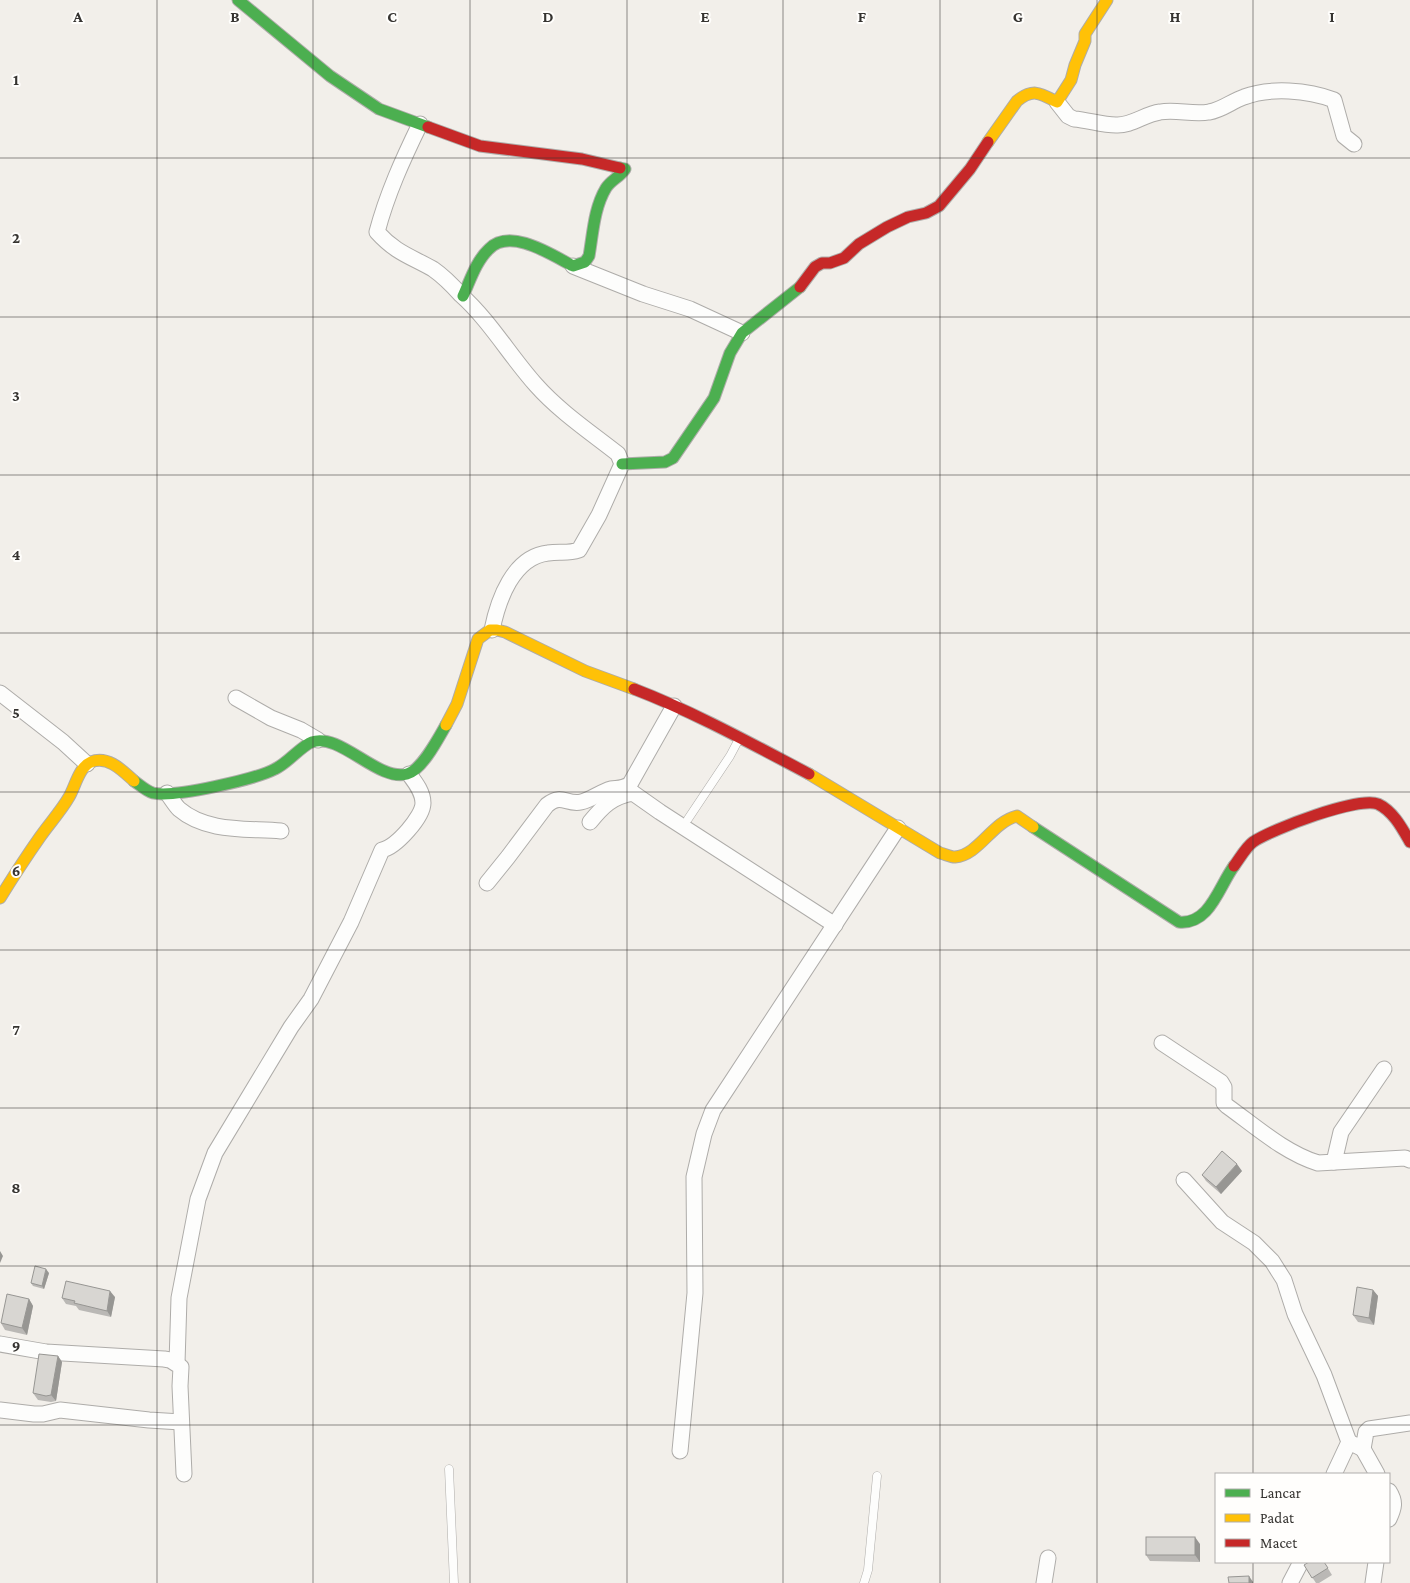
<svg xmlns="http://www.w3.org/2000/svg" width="1410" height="1583" font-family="'Crimson Pro',serif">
<rect width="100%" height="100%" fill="#f2efea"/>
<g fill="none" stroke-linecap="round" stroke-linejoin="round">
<defs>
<g id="lane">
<polyline points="688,819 730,756 739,739"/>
<polyline points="449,1469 454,1583"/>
<polyline points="864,1583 868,1570 877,1476"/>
</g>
<g id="street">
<path d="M 1057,102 L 1068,116 L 1074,119 C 1088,120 1102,125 1116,125 C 1131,126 1145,114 1160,112 C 1176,109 1193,115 1209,112 C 1222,110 1232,101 1244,97 C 1270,87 1308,90 1334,100 L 1344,136 L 1354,144"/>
<path d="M 420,124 C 403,159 387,194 377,232 C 396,253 410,256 433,269 C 443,276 453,286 461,295 C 490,321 510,356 536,385 C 559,411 590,432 618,454 L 622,464 L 599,515 L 579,550 C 567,554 560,551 548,553 C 513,557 498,600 492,630"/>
<polyline points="573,266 643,294 690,309 742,333"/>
<polyline points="0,693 63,742 87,764"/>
<polyline points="236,698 271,718 301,730 318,740"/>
<path d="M 167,793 C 171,798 175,805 179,809 C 207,833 248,828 281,831"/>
<path d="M 590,822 C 603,806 612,797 633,793 L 660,812 L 835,925"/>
<path d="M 487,883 L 508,857 L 547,805 C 562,793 566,805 581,802 C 591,800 600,792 611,789 C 618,788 623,789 630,784 L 674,706"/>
<path d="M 1162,1043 L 1221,1082 L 1224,1087 L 1224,1103 L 1227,1106 C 1255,1126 1285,1153 1318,1163 L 1405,1158 L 1410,1160"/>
<polyline points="1334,1162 1341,1132 1384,1069"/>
<polyline points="1184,1180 1222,1222 1254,1243 1272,1261 1284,1280 1295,1314 1324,1375 1349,1442 1334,1474"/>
<polyline points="0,1344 46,1352 164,1359 170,1360 181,1367 180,1386 184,1474"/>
<path d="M 177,1363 L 179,1298 L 198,1199 L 215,1153 L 291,1027 L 311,999 L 351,922 L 382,850 C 396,847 423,817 423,803 C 423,792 415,782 409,774"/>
<polyline points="0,1410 34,1414 43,1414 60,1410 149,1420 181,1422"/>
<polyline points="1349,1442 1363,1449 1366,1432 1369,1429 1410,1423"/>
<polyline points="1363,1449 1377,1474"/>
<polyline points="680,1451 695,1293 694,1177 704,1134 713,1110 898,828"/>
<path d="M 1389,1491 C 1396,1502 1394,1508 1389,1519"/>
<polyline points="1044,1583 1048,1558"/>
<polyline points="1290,1583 1301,1562"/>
<polyline points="1373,1583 1376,1562"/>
</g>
<g id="fast">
<polyline points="238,0 330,76 379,109 428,127"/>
<path d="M 463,296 C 470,281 476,261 489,249 C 510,227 552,255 573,266 L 585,262 L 589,256 C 593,233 594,208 606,188 C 611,180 620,177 625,169 L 620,168"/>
<polyline points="622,464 665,462 673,458 714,398 730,353 742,333 800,287"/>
<path d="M 134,781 C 140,785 146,791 153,793 C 174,798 256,779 275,769 C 288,763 301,746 312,742 C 340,732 378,782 407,774 C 422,770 438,739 446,725"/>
<path d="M 1033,827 L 1179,922 C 1210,925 1219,886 1234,866"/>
</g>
<g id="slow">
<path d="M 988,142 L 1017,101 C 1033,88 1040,93 1057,102 L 1071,80 L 1075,65 L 1085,41 L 1085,34 L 1107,0"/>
<polyline points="446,725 457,704 478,639 490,630 497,630 505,632 585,671 634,689"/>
<path d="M 809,774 L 940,853 C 945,854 950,857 955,857 C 979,855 992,822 1017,816 L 1033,827"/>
<path d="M 0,898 C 13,877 26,857 40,837 C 49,824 61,811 69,797 C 75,787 79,767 91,762 C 108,755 123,771 134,781"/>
</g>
<g id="jam">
<polyline points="428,127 480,146 582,159 620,168"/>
<polyline points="800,287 815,267 822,263 830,263 844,258 859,244 887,227 908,217 926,213 939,206 970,169 988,142"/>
<path d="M 634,689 C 694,712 752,744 809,774"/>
<path d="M 1234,866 C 1240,858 1246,847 1253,842 C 1272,829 1359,796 1378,804 C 1393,811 1402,828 1410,842"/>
</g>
</defs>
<use href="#lane" stroke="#aeaca9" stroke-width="9"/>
<use href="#street" stroke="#aeaca9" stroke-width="17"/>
<use href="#fast" stroke="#aeaca9" stroke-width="13"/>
<use href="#slow" stroke="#aeaca9" stroke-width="13"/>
<use href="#jam" stroke="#aeaca9" stroke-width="13"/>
<use href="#lane" stroke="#fdfdfc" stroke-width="8"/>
<use href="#street" stroke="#fdfdfc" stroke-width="15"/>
<use href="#fast" stroke="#4caf50" stroke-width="11"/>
<use href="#slow" stroke="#ffc107" stroke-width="11"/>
<use href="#jam" stroke="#c62828" stroke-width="11"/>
</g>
<g fill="#bab8b5">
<polygon points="1242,1171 1221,1194 1206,1181 1202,1175"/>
<polygon points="49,1273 44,1289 33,1286 31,1283"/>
<polygon points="1373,1290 1378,1296 1374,1325 1358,1322 1353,1315"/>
<polygon points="115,1297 111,1317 79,1310 76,1306 66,1304 62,1298"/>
<polygon points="29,1299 33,1306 27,1335 5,1330 1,1323"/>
<polygon points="58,1356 62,1362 56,1401 51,1402 38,1400 33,1393"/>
<polygon points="1200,1544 1200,1562 1150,1561 1146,1555"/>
<polygon points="1324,1562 1332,1575 1319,1583 1316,1583 1304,1565"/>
</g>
<g fill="#979693">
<polygon points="1237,1164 1242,1171 1221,1194 1216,1187"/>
<polygon points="0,1251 3,1256 0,1263"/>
<polygon points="46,1269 49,1273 44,1289 42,1286"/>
<polygon points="1373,1290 1378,1296 1374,1325 1369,1318"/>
<polygon points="110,1291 115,1297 111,1317 107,1311"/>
<polygon points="29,1299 33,1306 27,1335 22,1328"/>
<polygon points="58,1356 62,1362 56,1401 51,1395"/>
<polygon points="1195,1537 1200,1544 1200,1562 1195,1555"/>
<polygon points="1249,1576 1253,1582 1253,1583 1249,1583"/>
</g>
<g fill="#d8d6d2" stroke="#979693">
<polygon points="1222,1151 1237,1164 1216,1187 1202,1175"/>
<polygon points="35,1266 46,1269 42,1286 31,1283"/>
<polygon points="66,1281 110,1291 107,1311 74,1303 75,1301 62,1298"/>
<polygon points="1357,1287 1373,1290 1369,1318 1353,1315"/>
<polygon points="7,1294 29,1299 22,1328 1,1323"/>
<polygon points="39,1354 58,1356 51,1395 46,1396 33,1393"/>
<rect x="1146" y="1537" width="49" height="18"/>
<polygon points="1309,1562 1324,1562 1328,1568 1312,1578 1304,1565"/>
<polygon points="1249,1576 1249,1583 1229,1583 1228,1577"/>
</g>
<path fill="none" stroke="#363431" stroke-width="1" stroke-opacity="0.55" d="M 157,0 L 157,1583M 313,0 L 313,1583M 470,0 L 470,1583M 627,0 L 627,1583M 783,0 L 783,1583M 940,0 L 940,1583M 1097,0 L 1097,1583M 1253,0 L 1253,1474M 0,158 L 1410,158M 0,317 L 1410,317M 0,475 L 1410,475M 0,633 L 1410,633M 0,792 L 1410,792M 0,950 L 1410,950M 0,1108 L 1410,1108M 0,1266 L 1410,1266M 0,1425 L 1410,1425M 1253,1562 L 1253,1583"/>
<g font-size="16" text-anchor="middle" font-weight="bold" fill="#363431" stroke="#fffefc" stroke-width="4" stroke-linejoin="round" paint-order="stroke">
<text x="78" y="22">A</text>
<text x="235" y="22">B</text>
<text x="392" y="22">C</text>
<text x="548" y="22">D</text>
<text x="705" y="22">E</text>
<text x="862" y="22">F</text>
<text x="1018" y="22">G</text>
<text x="1175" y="22">H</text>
<text x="1332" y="22">I</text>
<text x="16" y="85">1</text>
<text x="16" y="243">2</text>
<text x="16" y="401">3</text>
<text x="16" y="560">4</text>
<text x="16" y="718">5</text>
<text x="16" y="876">6</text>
<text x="16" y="1035">7</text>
<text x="16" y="1193">8</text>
<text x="16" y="1351">9</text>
</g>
<rect x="1215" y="1473" width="175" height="90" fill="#fffefc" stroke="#afadab"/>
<rect x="1225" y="1489" width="25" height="8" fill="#4caf50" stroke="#afadab"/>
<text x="1260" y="1498" font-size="15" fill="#363431">Lancar</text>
<rect x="1225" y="1514" width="25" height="8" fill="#ffc107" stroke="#afadab"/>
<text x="1260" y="1523" font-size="15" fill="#363431">Padat</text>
<rect x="1225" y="1539" width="25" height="8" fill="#c62828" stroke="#afadab"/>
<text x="1260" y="1548" font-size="15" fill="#363431">Macet</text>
</svg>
